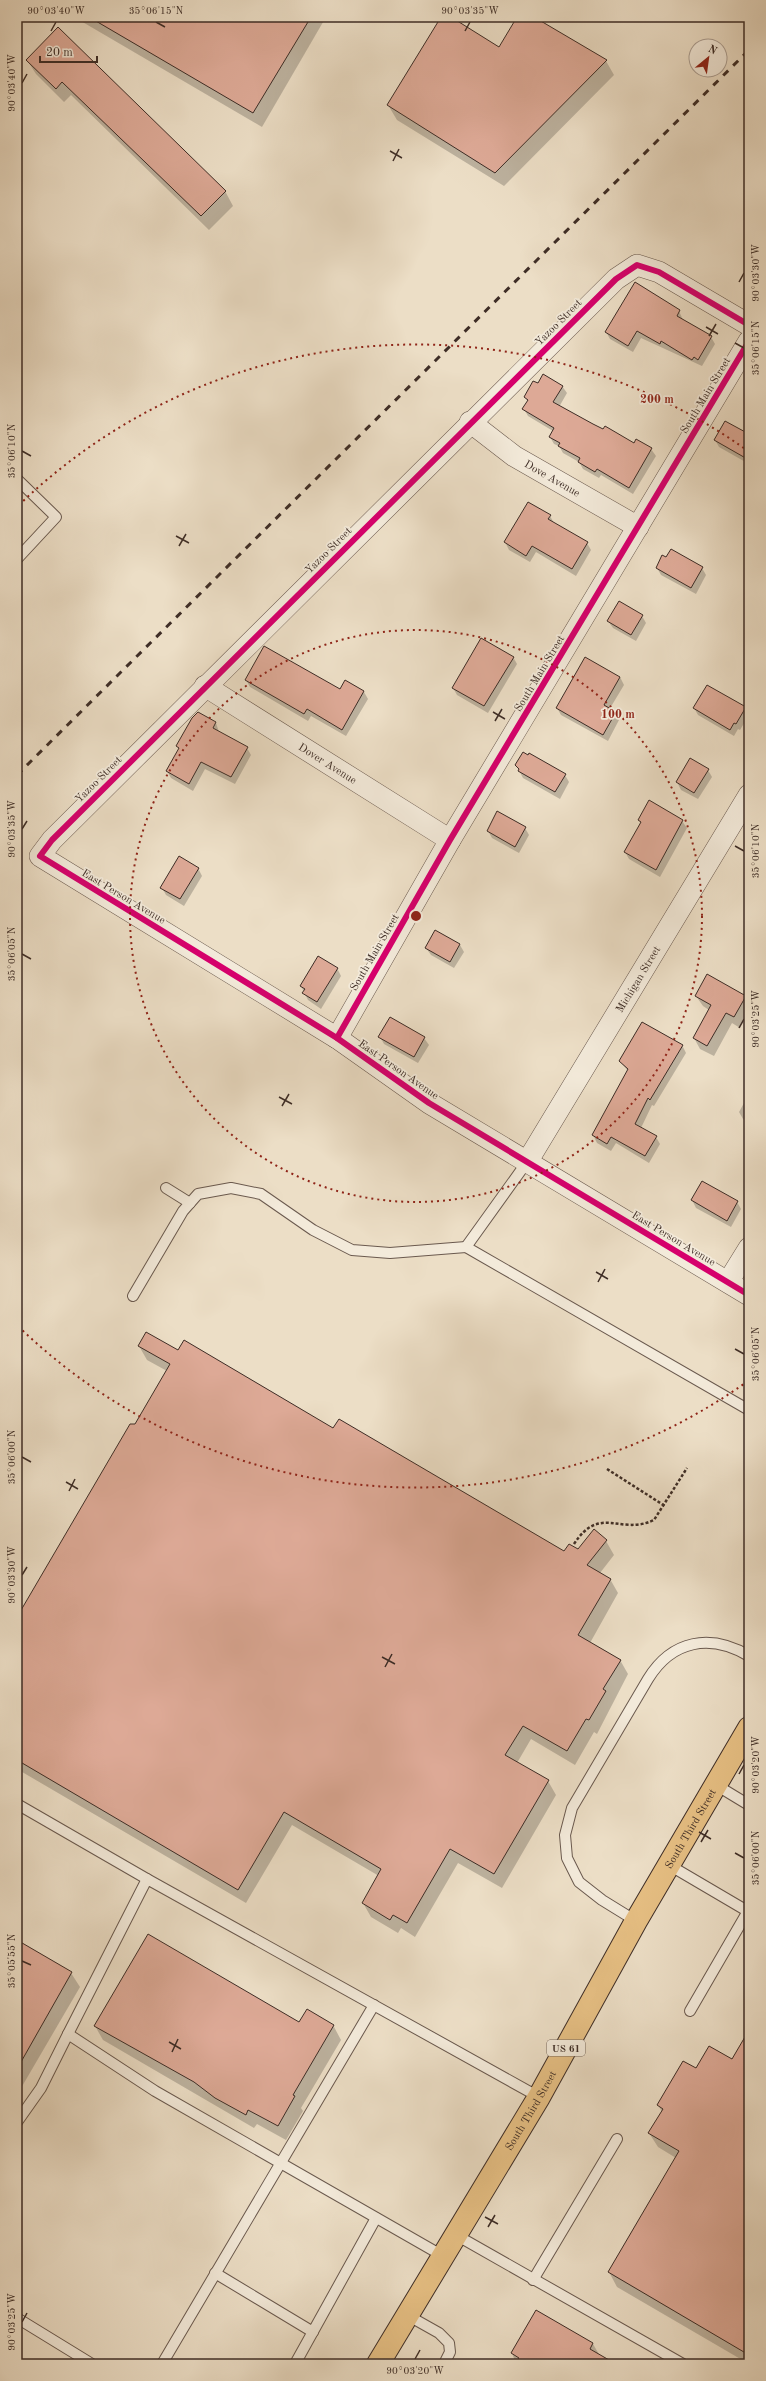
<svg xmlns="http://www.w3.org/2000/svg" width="766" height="2381" font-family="'Old Standard TT',serif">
<rect width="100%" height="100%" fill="#ecdec6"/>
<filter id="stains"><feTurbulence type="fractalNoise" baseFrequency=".005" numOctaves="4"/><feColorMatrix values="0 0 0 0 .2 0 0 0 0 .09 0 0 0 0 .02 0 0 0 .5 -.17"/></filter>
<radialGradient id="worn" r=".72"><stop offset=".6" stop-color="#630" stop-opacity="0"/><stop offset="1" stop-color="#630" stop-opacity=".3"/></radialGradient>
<g fill="#0003">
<polygon points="74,17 326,17 262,127"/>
<polygon points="442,17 449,17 500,48 518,17 532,17 606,61 614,75 504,186 397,120 388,105"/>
<polygon points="58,29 225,191 233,206 209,230 71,95 64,102 36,74 27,60"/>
<polygon points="679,311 683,320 711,337 715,344 702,366 641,338 633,352 610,339 606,332"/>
<polygon points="538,384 562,386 567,393 559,407 592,425 634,444 651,449 656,456 633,494 601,475 599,478 583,469 579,462 563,453 559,446 554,444 550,437 553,431 528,416 524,409 528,402 525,397"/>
<polygon points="749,435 749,464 719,447 715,440"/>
<polygon points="550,516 554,523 587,543 591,550 576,576 536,552 530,562 509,550 505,542"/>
<polygon points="657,568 702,568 706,575 696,594 661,575"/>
<polygon points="642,616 646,623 636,641 613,628 608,621"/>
<polygon points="513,657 517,664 488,713 457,695 453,688"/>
<polygon points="620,677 624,685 609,710 615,713 619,720 608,741 561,715 557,708"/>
<polygon points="246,680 340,690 346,681 364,692 368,699 346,736 311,716 308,721 250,687"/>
<polygon points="694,708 745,708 749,715 740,730 738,729 734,736 698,715"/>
<polygon points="198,713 216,723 219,732 247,748 251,755 235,784 205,769 193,791 171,778 167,771 179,750 177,746"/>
<polygon points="516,765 565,775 569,782 560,799 523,778"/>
<polygon points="708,770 712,777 698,799 681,790 677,782"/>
<polygon points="639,820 682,821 687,828 660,877 629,859 625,852 641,824"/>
<polygon points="525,828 529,835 519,853 492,838 488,831"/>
<polygon points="198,868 202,876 184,906 166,895 162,888"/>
<polygon points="460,945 464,952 454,968 431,955 426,948"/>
<polygon points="337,968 341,976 321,1009 308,1000 301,986"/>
<polygon points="696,996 745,997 749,1003 749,1012 740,1028 732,1023 714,1056 700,1049 694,1038 709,1010 703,1006"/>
<polygon points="380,1037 424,1038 429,1045 418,1063 384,1044"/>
<polygon points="682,1045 686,1053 654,1106 652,1105 641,1128 656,1137 660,1144 649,1163 616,1143 611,1151 597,1143 593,1135 628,1071 620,1061"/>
<polygon points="749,1094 749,1123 743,1119 739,1112"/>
<polygon points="692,1200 737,1202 741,1209 731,1227 696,1208"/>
<polygon points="139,1346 178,1352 334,1429 565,1552 578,1551 606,1541 614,1555 600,1573 610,1579 618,1593 590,1643 620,1660 628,1674 597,1734 594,1732 575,1765 531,1739 517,1763 548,1781 556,1795 502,1888 458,1863 415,1937 401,1928 398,1933 371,1917 363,1903 379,1876 292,1825 246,1903 17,1769 17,1619 167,1371 147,1360"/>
<polygon points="17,1941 71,1973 80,1987 17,2095"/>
<polygon points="299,2024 333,2025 341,2040 301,2108 303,2111 286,2140 257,2124 254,2128 103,2040 95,2026"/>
<polygon points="749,2032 749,2364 617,2287 609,2272 676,2158 658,2147 649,2133 662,2112 658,2105 683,2062 696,2070 732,2061"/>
<polygon points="593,2344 600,2356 614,2364 516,2364 512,2353"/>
</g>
<g fill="#dda996" stroke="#3e2d26">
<polygon points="89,17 311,17 253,113"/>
<polygon points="441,17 451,17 499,47 517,17 534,17 607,60 495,173 387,105"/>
<polygon points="58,27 226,191 201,216 62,82 56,89 26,60"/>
<polygon points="635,282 680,310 677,316 712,336 698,360 694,357 692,360 661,341 660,344 637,331 628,346 605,332"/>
<polygon points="543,374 563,386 553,402 593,424 603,429 605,426 634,443 636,439 652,448 629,488 597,469 595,472 578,462 580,458 558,446 560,443 549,437 554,428 522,409 528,400 524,397 533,381 538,383"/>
<polygon points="725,421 749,434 749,460 714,440"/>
<polygon points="528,502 551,515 548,519 588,542 572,569 532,546 526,556 504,542"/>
<polygon points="671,549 703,567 691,588 656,568 662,555 666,557"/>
<polygon points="619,601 643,615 631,635 607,621"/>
<polygon points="481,638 514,657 484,706 452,688"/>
<polygon points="264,646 340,689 345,680 364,691 342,730 307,709 304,714 245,680"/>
<polygon points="585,657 620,677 604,705 616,712 603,735 556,708"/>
<polygon points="707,685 746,707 736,724 734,723 730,730 693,708"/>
<polygon points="198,712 216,722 213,728 248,747 231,777 201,762 189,784 166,771 179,748 176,746 192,718"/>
<polygon points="523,752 528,755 529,753 566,774 555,792 518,771 519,769 515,765"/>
<polygon points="690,758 709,769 694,793 676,782"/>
<polygon points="649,800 683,820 656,870 624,852 641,822 638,820"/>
<polygon points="497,811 526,827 515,847 487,831"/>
<polygon points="179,856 199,868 180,899 160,888"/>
<polygon points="435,930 460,944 450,962 425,948"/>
<polygon points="318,956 338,968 317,1002 302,993 305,989 300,986"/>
<polygon points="707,974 746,996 734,1017 726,1013 707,1046 693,1038 711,1005 695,996"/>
<polygon points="390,1017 425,1037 414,1057 378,1037"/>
<polygon points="642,1022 683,1045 650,1100 648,1098 635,1124 657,1136 645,1156 611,1137 607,1144 592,1135 628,1069 619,1061"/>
<polygon points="702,1181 738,1201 727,1221 691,1200"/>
<polygon points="146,1332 178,1350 184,1340 333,1428 339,1419 564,1551 569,1544 578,1549 594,1529 607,1540 587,1565 611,1579 578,1635 621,1660 603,1689 606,1691 589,1720 586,1719 567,1751 523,1726 505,1755 549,1780 494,1874 450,1849 407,1923 393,1915 390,1920 362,1903 381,1869 284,1812 238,1890 17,1760 17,1617 130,1424 135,1424 170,1364 138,1346"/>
<polygon points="148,1934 299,2022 307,2009 334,2025 293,2095 295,2096 278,2126 248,2110 246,2115 215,2098 194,2082 94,2026"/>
<polygon points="17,1940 72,1972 17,2069"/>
<polygon points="749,2030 749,2355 608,2272 679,2151 648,2133 663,2109 657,2105 683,2061 696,2068 709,2046 732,2059"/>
<polygon points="536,2310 593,2343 590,2349 616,2364 515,2364 519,2358 511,2353"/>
</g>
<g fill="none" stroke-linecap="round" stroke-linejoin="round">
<defs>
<g id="lane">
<polyline points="17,479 56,517 17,559"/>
<polyline points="527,1162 466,1247 749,1410"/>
<polyline points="166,1188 190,1203"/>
<polyline points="133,1296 183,1211 198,1194 231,1188 261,1194 313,1230 352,1250 390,1253 466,1247"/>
<polyline points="716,1785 749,1805"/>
<polyline points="17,1804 147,1879"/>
<polyline points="669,1865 749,1912"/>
<path d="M 636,1921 L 602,1900 L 579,1882 L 567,1858 L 565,1835 L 572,1808 L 648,1679 C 672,1640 710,1633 749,1656"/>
<polyline points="690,2011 748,1911"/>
<polyline points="68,2034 147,1879 539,2097"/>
<polyline points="17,2122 41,2088 68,2034 155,2091 443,2256"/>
<polyline points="456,2235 683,2364"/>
<polyline points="215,2273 313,2332"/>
<polyline points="533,2280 617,2139"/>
<polyline points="407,2315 439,2333 449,2343 450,2352 444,2364"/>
<polyline points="17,2318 92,2364"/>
<polyline points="162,2364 374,2005"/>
<polyline points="295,2364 376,2218"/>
</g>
<g id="street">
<polyline points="749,325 659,272 637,265 616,279 52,840 40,856 337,1038 429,1103 749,1295"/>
<path id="s1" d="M 470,422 L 514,456 L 638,527"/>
<path id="s2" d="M 205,686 L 450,840"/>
<polyline points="337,1038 450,840 749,341"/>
<path id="s3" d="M 527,1162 L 749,795"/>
<polyline points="728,1282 749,1248"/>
</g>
<g id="primary">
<path id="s4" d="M 378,2364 L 539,2097 L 636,1921 L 749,1728"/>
</g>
</defs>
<use href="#lane" stroke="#6a594e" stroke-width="12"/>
<use href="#street" stroke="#6a594e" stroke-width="22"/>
<use href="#primary" stroke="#3e2d26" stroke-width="24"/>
<g stroke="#3e2d26" stroke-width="2.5" stroke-dasharray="3 2" stroke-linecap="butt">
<polyline points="607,1469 665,1506"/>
<path d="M 574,1544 C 600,1504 620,1536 654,1520 L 687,1468"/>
</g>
<use href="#lane" stroke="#f3eada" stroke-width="10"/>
<use href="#street" stroke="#f3eada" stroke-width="21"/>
<use href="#primary" stroke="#e6bf83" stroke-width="22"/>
<polyline stroke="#3e2d26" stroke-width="3" stroke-dasharray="7 7" stroke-linecap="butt" points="17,775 749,50"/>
<defs>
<g id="cycleway">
<polyline points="749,325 659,272 637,265 616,279 52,840 40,856 337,1038 429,1103 749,1295"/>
<polyline points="337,1038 450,840 749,341"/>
</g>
</defs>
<use href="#cycleway" stroke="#f3eada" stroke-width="8"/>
<use href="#cycleway" stroke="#d6006c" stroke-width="6"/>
</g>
<path fill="none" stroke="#3e2d26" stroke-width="1.5" d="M 156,22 L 165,27M 51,31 L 56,22M 465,31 L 470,22M 22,83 L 27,74M 390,151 L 402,158M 393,161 L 399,149M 739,282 L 744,273M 706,327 L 718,334M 709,336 L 716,324M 735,343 L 744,348M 22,451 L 31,456M 176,536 L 189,543M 179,546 L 186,534M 493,712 L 505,719M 495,721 L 502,709M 22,829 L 27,821M 735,846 L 744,851M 22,954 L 31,959M 739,1028 L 744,1019M 279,1097 L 292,1104M 282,1106 L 289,1094M 596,1272 L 608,1279M 598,1282 L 605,1269M 735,1349 L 744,1354M 22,1457 L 31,1462M 66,1482 L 78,1489M 69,1491 L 75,1479M 22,1575 L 27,1567M 382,1657 L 395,1664M 385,1667 L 392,1654M 739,1774 L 744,1765M 699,1832 L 711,1839M 701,1842 L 708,1830M 735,1853 L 744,1858M 22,1961 L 31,1965M 169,2042 L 181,2049M 172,2052 L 178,2039M 485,2217 L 498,2224M 488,2227 L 495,2215M 22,2322 L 27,2313M 415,2359 L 420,2350"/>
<g fill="none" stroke="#8f2418" stroke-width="2" stroke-dasharray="2 4">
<circle cx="416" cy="916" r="286"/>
<path d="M748 1381A571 571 0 0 1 19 1327M19 505A571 571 0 0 1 748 451"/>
</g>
<g text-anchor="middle" stroke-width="3.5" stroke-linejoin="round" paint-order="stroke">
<rect fill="#f3eada" stroke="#74665c" stroke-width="1" x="547" y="2040" width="38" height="16" rx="3"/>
<g font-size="10" font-weight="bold" fill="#3e2d26">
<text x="566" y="2052">US 61</text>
</g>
<g font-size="11" fill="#3e2d26" stroke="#f3eada">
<text transform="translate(558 322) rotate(-45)" y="4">Yazoo Street</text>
<text transform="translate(705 395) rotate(-59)" y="4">South Main Street</text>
<text dy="4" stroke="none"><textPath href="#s1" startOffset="100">Dove Avenue</textPath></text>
<text transform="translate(328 550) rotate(-45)" y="4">Yazoo Street</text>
<text transform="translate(539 673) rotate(-59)" y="4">South Main Street</text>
<text dy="4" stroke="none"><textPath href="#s2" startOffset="145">Dover Avenue</textPath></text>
<text transform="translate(98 779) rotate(-45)" y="4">Yazoo Street</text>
<text transform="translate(124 896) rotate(31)" y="4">East Person Avenue</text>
<text transform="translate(374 952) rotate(-60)" y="4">South Main Street</text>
<text dy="4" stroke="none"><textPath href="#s3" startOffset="214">Michigan Street</textPath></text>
<text transform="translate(399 1069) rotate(35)" y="4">East Person Avenue</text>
<text transform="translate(674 1238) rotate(31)" y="4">East Person Avenue</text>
<text dy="4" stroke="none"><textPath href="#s4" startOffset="620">South Third Street</textPath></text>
<text dy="4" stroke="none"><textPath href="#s4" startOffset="296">South Third Street</textPath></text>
</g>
</g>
<circle cx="416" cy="916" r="6" fill="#8f2418" stroke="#f3eada" stroke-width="2"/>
<g font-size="12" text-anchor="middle" font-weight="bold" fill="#8f2418" stroke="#f3eada" stroke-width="3.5" stroke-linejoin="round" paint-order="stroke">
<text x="657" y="403">200 m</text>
<text x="618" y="718">100 m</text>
</g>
<rect width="766" height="2381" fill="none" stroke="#ecdec6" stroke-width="44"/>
<g transform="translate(708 58) rotate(29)"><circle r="19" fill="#f3eada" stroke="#ab9e92"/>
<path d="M0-3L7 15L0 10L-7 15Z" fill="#8f2418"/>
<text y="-6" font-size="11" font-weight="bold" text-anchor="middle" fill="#3e2d26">N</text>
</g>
<path d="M40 56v6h57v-6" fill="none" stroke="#3e2d26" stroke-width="2"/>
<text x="46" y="56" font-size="12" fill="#3e2d26" stroke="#f3eada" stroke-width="3" paint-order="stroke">20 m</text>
<rect x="22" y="22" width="722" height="2337" fill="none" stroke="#3e2d26" stroke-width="1.5"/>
<g font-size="10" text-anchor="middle" fill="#3e2d26">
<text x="56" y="14">90°03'40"W</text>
<text x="156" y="14">35°06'15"N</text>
<text x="470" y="14">90°03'35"W</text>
<text transform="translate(11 83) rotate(-90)" y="4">90°03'40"W</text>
<text transform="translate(755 273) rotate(-90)" y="4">90°03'30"W</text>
<text transform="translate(755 348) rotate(-90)" y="4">35°06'15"N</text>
<text transform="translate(11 451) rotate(-90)" y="4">35°06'10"N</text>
<text transform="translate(11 829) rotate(-90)" y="4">90°03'35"W</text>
<text transform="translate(755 851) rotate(-90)" y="4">35°06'10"N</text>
<text transform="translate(11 954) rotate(-90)" y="4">35°06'05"N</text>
<text transform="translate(755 1019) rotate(-90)" y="4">90°03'25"W</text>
<text transform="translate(755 1354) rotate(-90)" y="4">35°06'05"N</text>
<text transform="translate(11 1457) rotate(-90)" y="4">35°06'00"N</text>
<text transform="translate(11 1575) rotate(-90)" y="4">90°03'30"W</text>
<text transform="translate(755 1765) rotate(-90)" y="4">90°03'20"W</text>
<text transform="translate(755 1858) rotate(-90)" y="4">35°06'00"N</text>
<text transform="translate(11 1961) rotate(-90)" y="4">35°05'55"N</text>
<text transform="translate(11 2322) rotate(-90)" y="4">90°03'25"W</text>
<text x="415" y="2374">90°03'20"W</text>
</g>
<rect width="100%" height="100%" filter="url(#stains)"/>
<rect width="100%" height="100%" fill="url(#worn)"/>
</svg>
